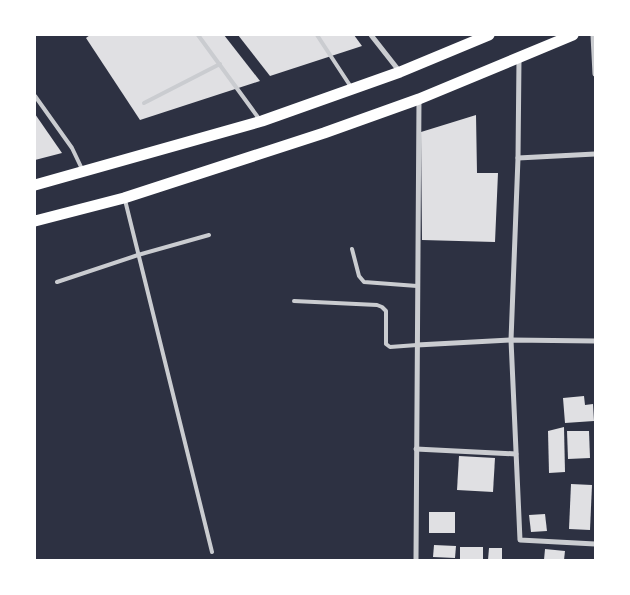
<svg xmlns="http://www.w3.org/2000/svg" width="630" height="595" font-family="'PT Sans Narrow',sans-serif">
<rect width="100%" height="100%" fill="#2d3142"/>
<g fill="#e0e0e3">
<polygon points="90,35 224,35 260,81 140,120 86,38"/>
<polygon points="238,35 354,35 362,46 270,76"/>
<polygon points="35,114 62,153 35,160"/>
<polygon points="476,115 477,173 498,173 495,242 422,240 421,132"/>
<polygon points="584,396 585,405 593,404 594,421 565,423 563,398"/>
<polygon points="564,427 565,472 549,473 548,431"/>
<polygon points="567,431 589,431 590,458 568,459"/>
<polygon points="459,456 495,458 493,492 457,490"/>
<polygon points="571,484 592,485 590,530 569,529"/>
<rect x="429" y="512" width="26" height="21"/>
<polygon points="545,514 547,531 531,532 529,515"/>
<polygon points="434,545 456,546 455,558 433,557"/>
<rect x="460" y="547" width="23" height="13"/>
<polygon points="489,548 502,548 502,560 488,560"/>
<polygon points="545,549 565,551 564,560 544,560"/>
</g>
<g fill="none" stroke-linecap="round" stroke-linejoin="round">
<g stroke="#caccd0" stroke-width="4">
<polyline points="198,35 260,120"/>
<polyline points="317,35 351,87"/>
<polyline points="35,96 72,148 82,169"/>
<polyline points="144,103 220,64"/>
<polyline points="125,200 212,552"/>
<polyline points="352,249 359,276 364,282 417,286"/>
<polyline points="57,282 138,255 209,235"/>
<polyline points="294,301 377,305 382,307 386,311 386,344 390,347 417,345"/>
</g>
<g stroke="#caccd0" stroke-width="5">
<polyline points="371,35 400,72"/>
<polyline points="593,35 595,74"/>
<polyline points="519,59 518,158 511,340 520,540 595,544"/>
<polyline points="518,158 595,154"/>
<polyline points="417,345 511,340 595,341"/>
<polyline points="416,449 516,454"/>
<polyline points="416,560 419,99"/>
</g>
<g stroke="#fff" stroke-width="11">
<polyline points="35,185 262,121 400,72 489,35"/>
<polyline points="35,221 124,198 324,133 419,99 573,35"/>
</g>
</g>
<rect width="630" height="595" fill="none" stroke="#ffffff" stroke-width="72"/>
</svg>
